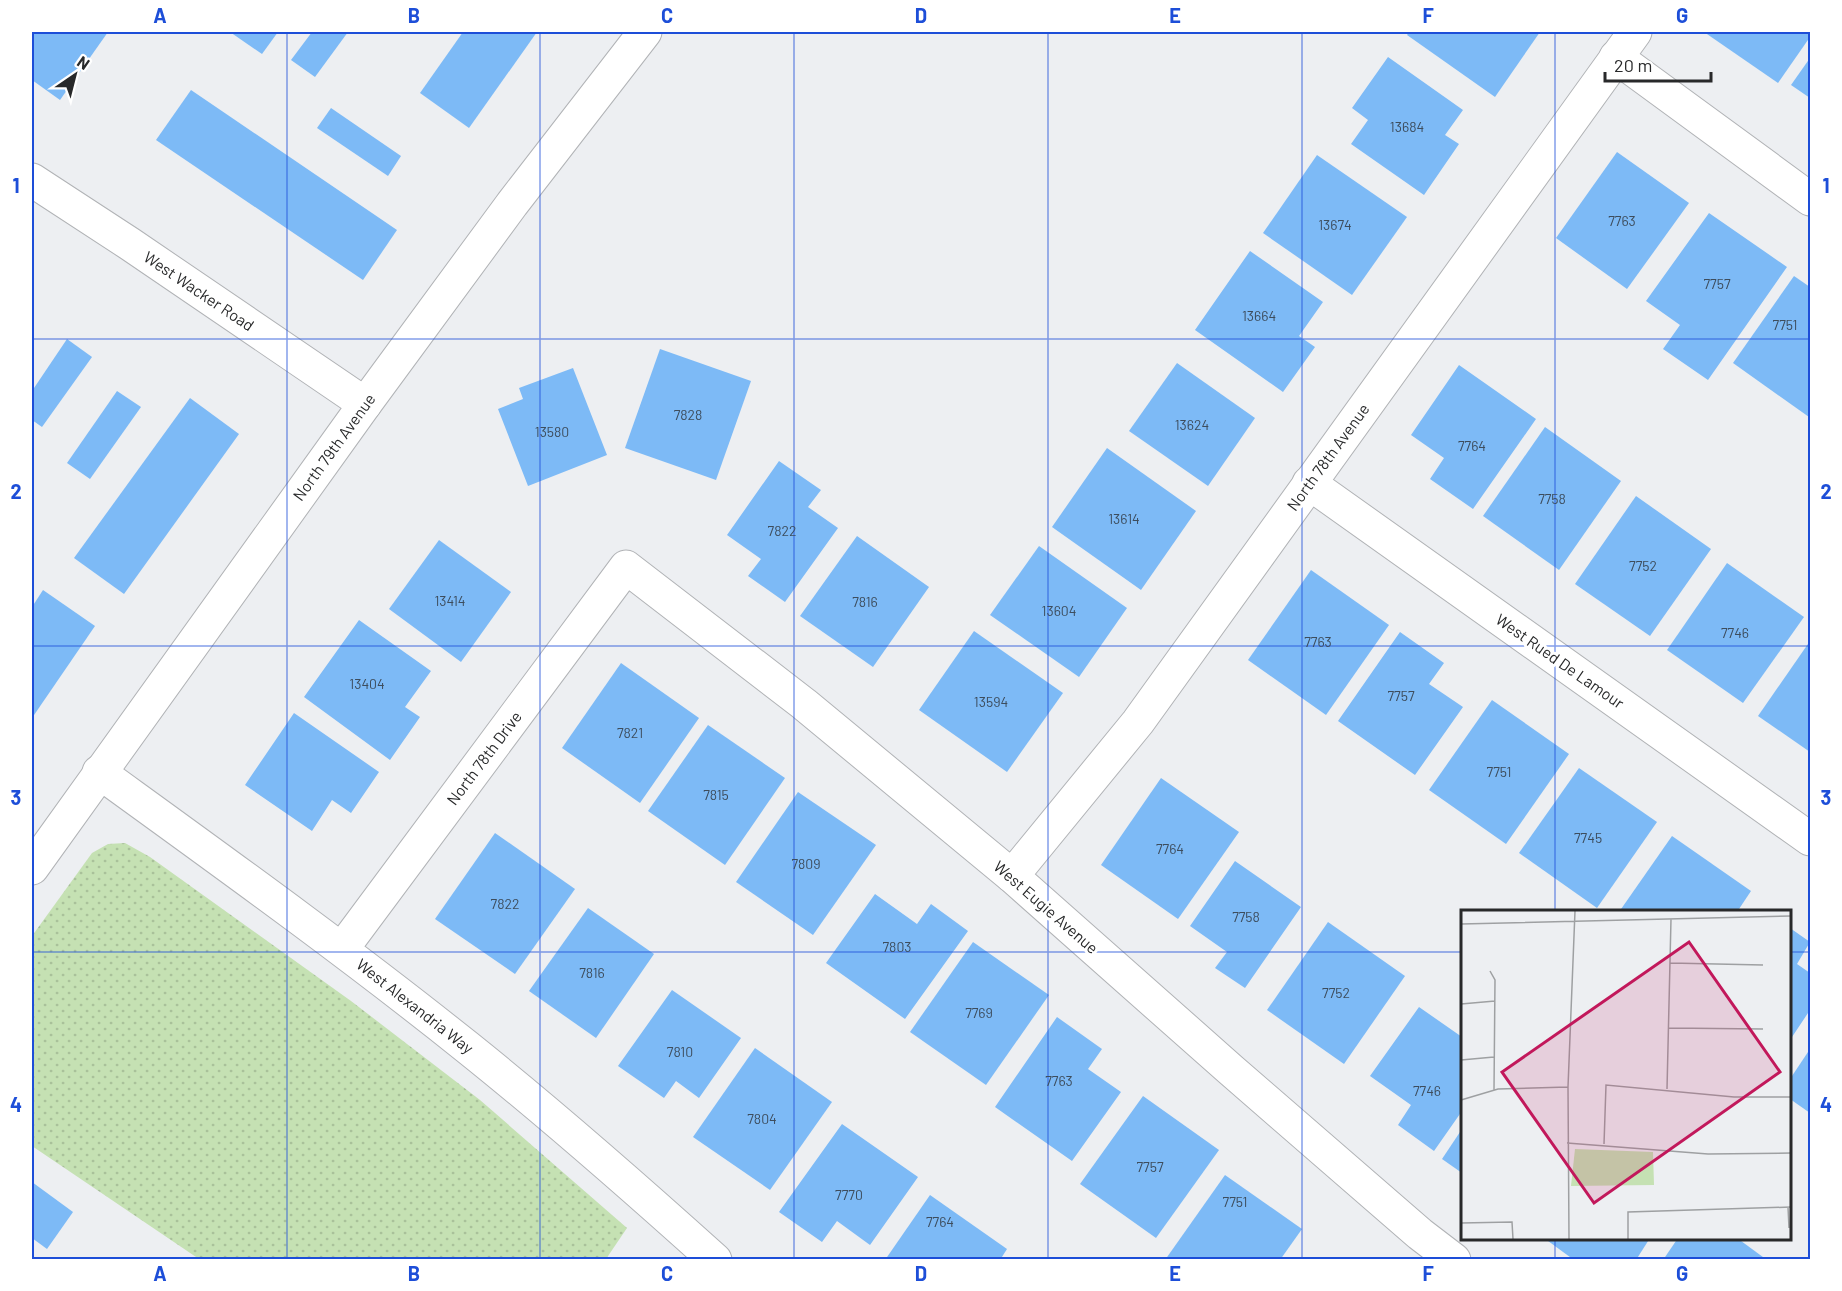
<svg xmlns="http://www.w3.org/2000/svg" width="1842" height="1291" font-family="Barlow,sans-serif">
<defs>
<pattern id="park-dots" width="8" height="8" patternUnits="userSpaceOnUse" patternTransform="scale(1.5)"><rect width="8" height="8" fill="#c5e1b3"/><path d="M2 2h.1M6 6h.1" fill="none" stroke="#a9c19a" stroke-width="1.8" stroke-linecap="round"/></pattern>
</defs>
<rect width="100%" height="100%" fill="#edeff2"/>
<polygon fill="url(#park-dots)" points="125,843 150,857 351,1001 480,1100 627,1228 606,1259 199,1259 32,1146 32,936 92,853 108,844"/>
<g fill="#7dbaf6">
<polygon points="32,32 108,32 60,100 32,80"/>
<polygon points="230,32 278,32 262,54"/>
<polygon points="312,32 348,32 315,77 291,60"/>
<polygon points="463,32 537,32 469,128 420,93"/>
<polygon points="1409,32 1540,32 1495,97 1407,35"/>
<polygon points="1704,32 1810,32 1810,37 1778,83"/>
<polygon points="1388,57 1463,110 1445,135 1459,144 1424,195 1351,144 1368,120 1352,108"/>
<polygon points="1810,58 1810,98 1791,85"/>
<polygon points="191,90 397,230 363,280 156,140"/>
<polygon points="331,108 401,156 388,176 317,128"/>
<polygon points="1617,152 1689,203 1627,289 1556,238"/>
<polygon points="1317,155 1407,217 1352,295 1263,233"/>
<polygon points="1709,213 1787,267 1708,380 1663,349 1680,325 1646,301"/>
<polygon points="1250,251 1323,302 1299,336 1315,347 1283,392 1195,330"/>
<polygon points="1794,276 1810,287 1810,414 1809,417 1733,363"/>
<polygon points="67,339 92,357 42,427 32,420 32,391"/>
<polygon points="660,349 751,381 716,480 625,448"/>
<polygon points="1177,363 1255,418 1208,486 1129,431"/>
<polygon points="1459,365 1536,419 1473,509 1430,479 1444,458 1411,435"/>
<polygon points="573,368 607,455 528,486 498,409 523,399 519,388"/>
<polygon points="117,391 141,407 90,479 67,463"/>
<polygon points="190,398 239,434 124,594 74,558"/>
<polygon points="1545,427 1621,481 1559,570 1483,516"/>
<polygon points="1107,448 1196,511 1141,590 1052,527"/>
<polygon points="779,461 821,490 808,507 838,528 785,602 748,576 761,559 727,535"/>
<polygon points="1636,496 1711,549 1650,636 1575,584"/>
<polygon points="857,536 929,587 873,667 800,616"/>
<polygon points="439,540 511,592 461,662 389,609"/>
<polygon points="1039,546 1127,608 1079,677 990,615"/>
<polygon points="1727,563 1804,617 1743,703 1667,650"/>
<polygon points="1311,570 1389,625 1326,715 1248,660"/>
<polygon points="43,590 95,626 32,718 32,607"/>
<polygon points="359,620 431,671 405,707 420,717 390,760 304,697"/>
<polygon points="974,631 1063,693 1007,772 919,710"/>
<polygon points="1400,632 1444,663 1429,684 1463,707 1415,775 1338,721"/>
<polygon points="1810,641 1810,752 1758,716"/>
<polygon points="621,663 699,718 640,803 562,748"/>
<polygon points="1492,700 1569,754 1506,844 1429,790"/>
<polygon points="294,713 379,772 351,813 332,800 312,831 245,785"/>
<polygon points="708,725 785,778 725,865 648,811"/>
<polygon points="1579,768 1657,822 1597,908 1519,853"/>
<polygon points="1161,778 1239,832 1178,919 1101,865"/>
<polygon points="798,792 876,845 813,935 736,882"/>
<polygon points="495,833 575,889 515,974 435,919"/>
<polygon points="1672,836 1751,891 1737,912 1619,912"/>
<polygon points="1235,861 1301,907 1245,988 1215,968 1227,952 1190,926"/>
<polygon points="875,894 917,924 931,904 968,931 905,1019 826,963"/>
<polygon points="588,908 654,954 596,1038 529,991"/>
<polygon points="1328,922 1405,976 1344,1064 1267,1010"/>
<polygon points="1790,928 1810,942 1797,964 1810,973 1810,1010 1790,1040"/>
<polygon points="973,942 1049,995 986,1085 910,1032"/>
<polygon points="672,990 741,1038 699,1098 676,1081 664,1098 618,1066"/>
<polygon points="1419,1007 1462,1037 1462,1111 1434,1151 1398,1125 1411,1105 1370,1076"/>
<polygon points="1057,1017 1102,1049 1088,1069 1121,1092 1072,1161 995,1107"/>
<polygon points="755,1048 832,1102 770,1190 693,1137"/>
<polygon points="1810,1049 1810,1113 1790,1099 1790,1079"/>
<polygon points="1143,1096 1219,1150 1156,1238 1080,1184"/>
<polygon points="842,1124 918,1177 870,1245 837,1221 822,1242 779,1212"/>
<polygon points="1462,1129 1462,1173 1442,1159"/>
<polygon points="1225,1175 1302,1229 1280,1260 1165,1260"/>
<polygon points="32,1182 73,1212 47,1249 32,1238"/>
<polygon points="930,1195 1007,1249 1000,1260 885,1260"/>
<polygon points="1544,1238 1650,1238 1636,1260 1574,1260"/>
<polygon points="1678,1238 1737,1238 1767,1260 1663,1260"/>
</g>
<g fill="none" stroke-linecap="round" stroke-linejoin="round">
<defs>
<g id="street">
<polyline points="1616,57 1810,199"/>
<polyline points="32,180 130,244 365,404"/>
<polyline points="1309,483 1810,839"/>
<path d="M 99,772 C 223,862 347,951 467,1047 C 552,1115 634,1187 715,1260"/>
<polyline points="1012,876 1138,722 1635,32"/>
<polyline points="342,949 626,567 804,704 1012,876 1231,1070 1420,1234 1454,1260"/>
</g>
<polyline id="secondary" points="32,868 365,404 512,204 645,32"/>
</defs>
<use href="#street" stroke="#b1b3b6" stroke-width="35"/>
<use href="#secondary" stroke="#b1b3b6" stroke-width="35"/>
<use href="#street" stroke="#fff" stroke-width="33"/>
<use href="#secondary" stroke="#fff" stroke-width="33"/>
</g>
<path fill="none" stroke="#1d4ed8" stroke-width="1.5" stroke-opacity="0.55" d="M 287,32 L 287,1260M 540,32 L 540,1260M 794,32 L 794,1260M 1048,32 L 1048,1260M 1302,32 L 1302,1260M 1555,32 L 1555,912M 32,339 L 1810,339M 32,646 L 1810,646M 32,952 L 1462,952M 1790,952 L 1810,952M 1555,1238 L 1555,1260"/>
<g text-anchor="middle" stroke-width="6" stroke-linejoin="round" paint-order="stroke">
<g font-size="14" fill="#3d4d5d">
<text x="1407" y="132">13684</text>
<text x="1622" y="226">7763</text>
<text x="1335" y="230">13674</text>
<text x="1717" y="289">7757</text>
<text x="1259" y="321">13664</text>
<text x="1785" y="330">7751</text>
<text x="688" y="420">7828</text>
<text x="1192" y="430">13624</text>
<text x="552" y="437">13580</text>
<text x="1472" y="451">7764</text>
<text x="1552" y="504">7758</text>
<text x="1124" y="524">13614</text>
<text x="782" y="536">7822</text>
<text x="1643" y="571">7752</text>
<text x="450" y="606">13414</text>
<text x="865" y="607">7816</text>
<text x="1059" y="616">13604</text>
<text x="1735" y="638">7746</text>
<text x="1318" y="647">7763</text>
<text x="367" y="689">13404</text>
<text x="1401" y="701">7757</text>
<text x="991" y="707">13594</text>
<text x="630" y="738">7821</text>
<text x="1499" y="777">7751</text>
<text x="716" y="800">7815</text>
<text x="1588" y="843">7745</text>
<text x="1170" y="854">7764</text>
<text x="806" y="869">7809</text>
<text x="505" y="909">7822</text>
<text x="1246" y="922">7758</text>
<text x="897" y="952">7803</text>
<text x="592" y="978">7816</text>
<text x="1336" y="998">7752</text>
<text x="979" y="1018">7769</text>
<text x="680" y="1057">7810</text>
<text x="1059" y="1086">7763</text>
<text x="1427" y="1096">7746</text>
<text x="762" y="1124">7804</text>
<text x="1150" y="1172">7757</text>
<text x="849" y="1200">7770</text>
<text x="1235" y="1207">7751</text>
<text x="940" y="1227">7764</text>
</g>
<g font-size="16" fill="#28292a" stroke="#fff">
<text transform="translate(199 291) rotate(34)" y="6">West Wacker Road</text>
<text transform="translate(334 447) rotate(-54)" y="6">North 79th Avenue</text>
<text transform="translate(1328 457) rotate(-54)" y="6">North 78th Avenue</text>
<text transform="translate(1560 661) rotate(35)" y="6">West Rued De Lamour</text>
<text transform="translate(484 758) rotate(-53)" y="6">North 78th Drive</text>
<text transform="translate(1046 907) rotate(41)" y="6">West Eugie Avenue</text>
<text transform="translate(415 1006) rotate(38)" y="6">West Alexandria Way</text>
</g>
</g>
<g transform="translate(1461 910)">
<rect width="330" height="330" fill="#edeff2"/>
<path d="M 114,239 L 192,242 L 193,275 L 110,276 Z" fill="#c5e1b3"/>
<path fill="none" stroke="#9ea0a2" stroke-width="1.5" d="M 0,14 L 330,6M 209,53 L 302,55M 29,61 L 34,70 L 33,180M 0,94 L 34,91M 208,118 L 302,119M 0,150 L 33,147M 206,179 L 210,9M 0,190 L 37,179 L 107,177M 106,233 L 247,244 L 330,243M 143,234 L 145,175 L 273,187 L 330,187M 327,297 L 328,318M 0,313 L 51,312 L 52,329M 108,329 L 107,177 L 114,1M 167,329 L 167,302 L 330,297"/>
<path fill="#c2185b" fill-opacity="0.15" stroke="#c2185b" stroke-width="3" d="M 228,32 L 319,162 L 133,293 L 41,162 Z"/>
<rect width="330" height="330" fill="none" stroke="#28292a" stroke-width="3"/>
</g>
<rect width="1842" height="1291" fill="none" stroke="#ffffff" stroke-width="66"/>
<g transform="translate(75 75) rotate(35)" stroke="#ffffff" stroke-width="4.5" paint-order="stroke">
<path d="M0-4.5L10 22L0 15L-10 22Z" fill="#28292a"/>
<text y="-9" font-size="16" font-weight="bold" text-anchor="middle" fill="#28292a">N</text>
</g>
<path d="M1605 72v9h106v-9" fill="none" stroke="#28292a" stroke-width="3"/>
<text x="1614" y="72" font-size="18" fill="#28292a" stroke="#ffffff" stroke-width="4.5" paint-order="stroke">20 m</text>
<rect x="33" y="33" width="1776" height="1225" fill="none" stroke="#1d4ed8" stroke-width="2"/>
<g font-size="20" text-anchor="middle" font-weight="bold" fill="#1d4ed8">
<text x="160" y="23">A</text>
<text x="414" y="23">B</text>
<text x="667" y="23">C</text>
<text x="921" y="23">D</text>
<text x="1175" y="23">E</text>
<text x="1428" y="23">F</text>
<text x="1682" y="23">G</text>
<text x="16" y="193">1</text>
<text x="1826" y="193">1</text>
<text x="16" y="499">2</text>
<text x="1826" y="499">2</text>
<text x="16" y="805">3</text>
<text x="1826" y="805">3</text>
<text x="16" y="1112">4</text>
<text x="1826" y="1112">4</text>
<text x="160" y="1281">A</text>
<text x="414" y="1281">B</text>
<text x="667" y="1281">C</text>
<text x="921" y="1281">D</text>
<text x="1175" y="1281">E</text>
<text x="1428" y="1281">F</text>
<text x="1682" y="1281">G</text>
</g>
</svg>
